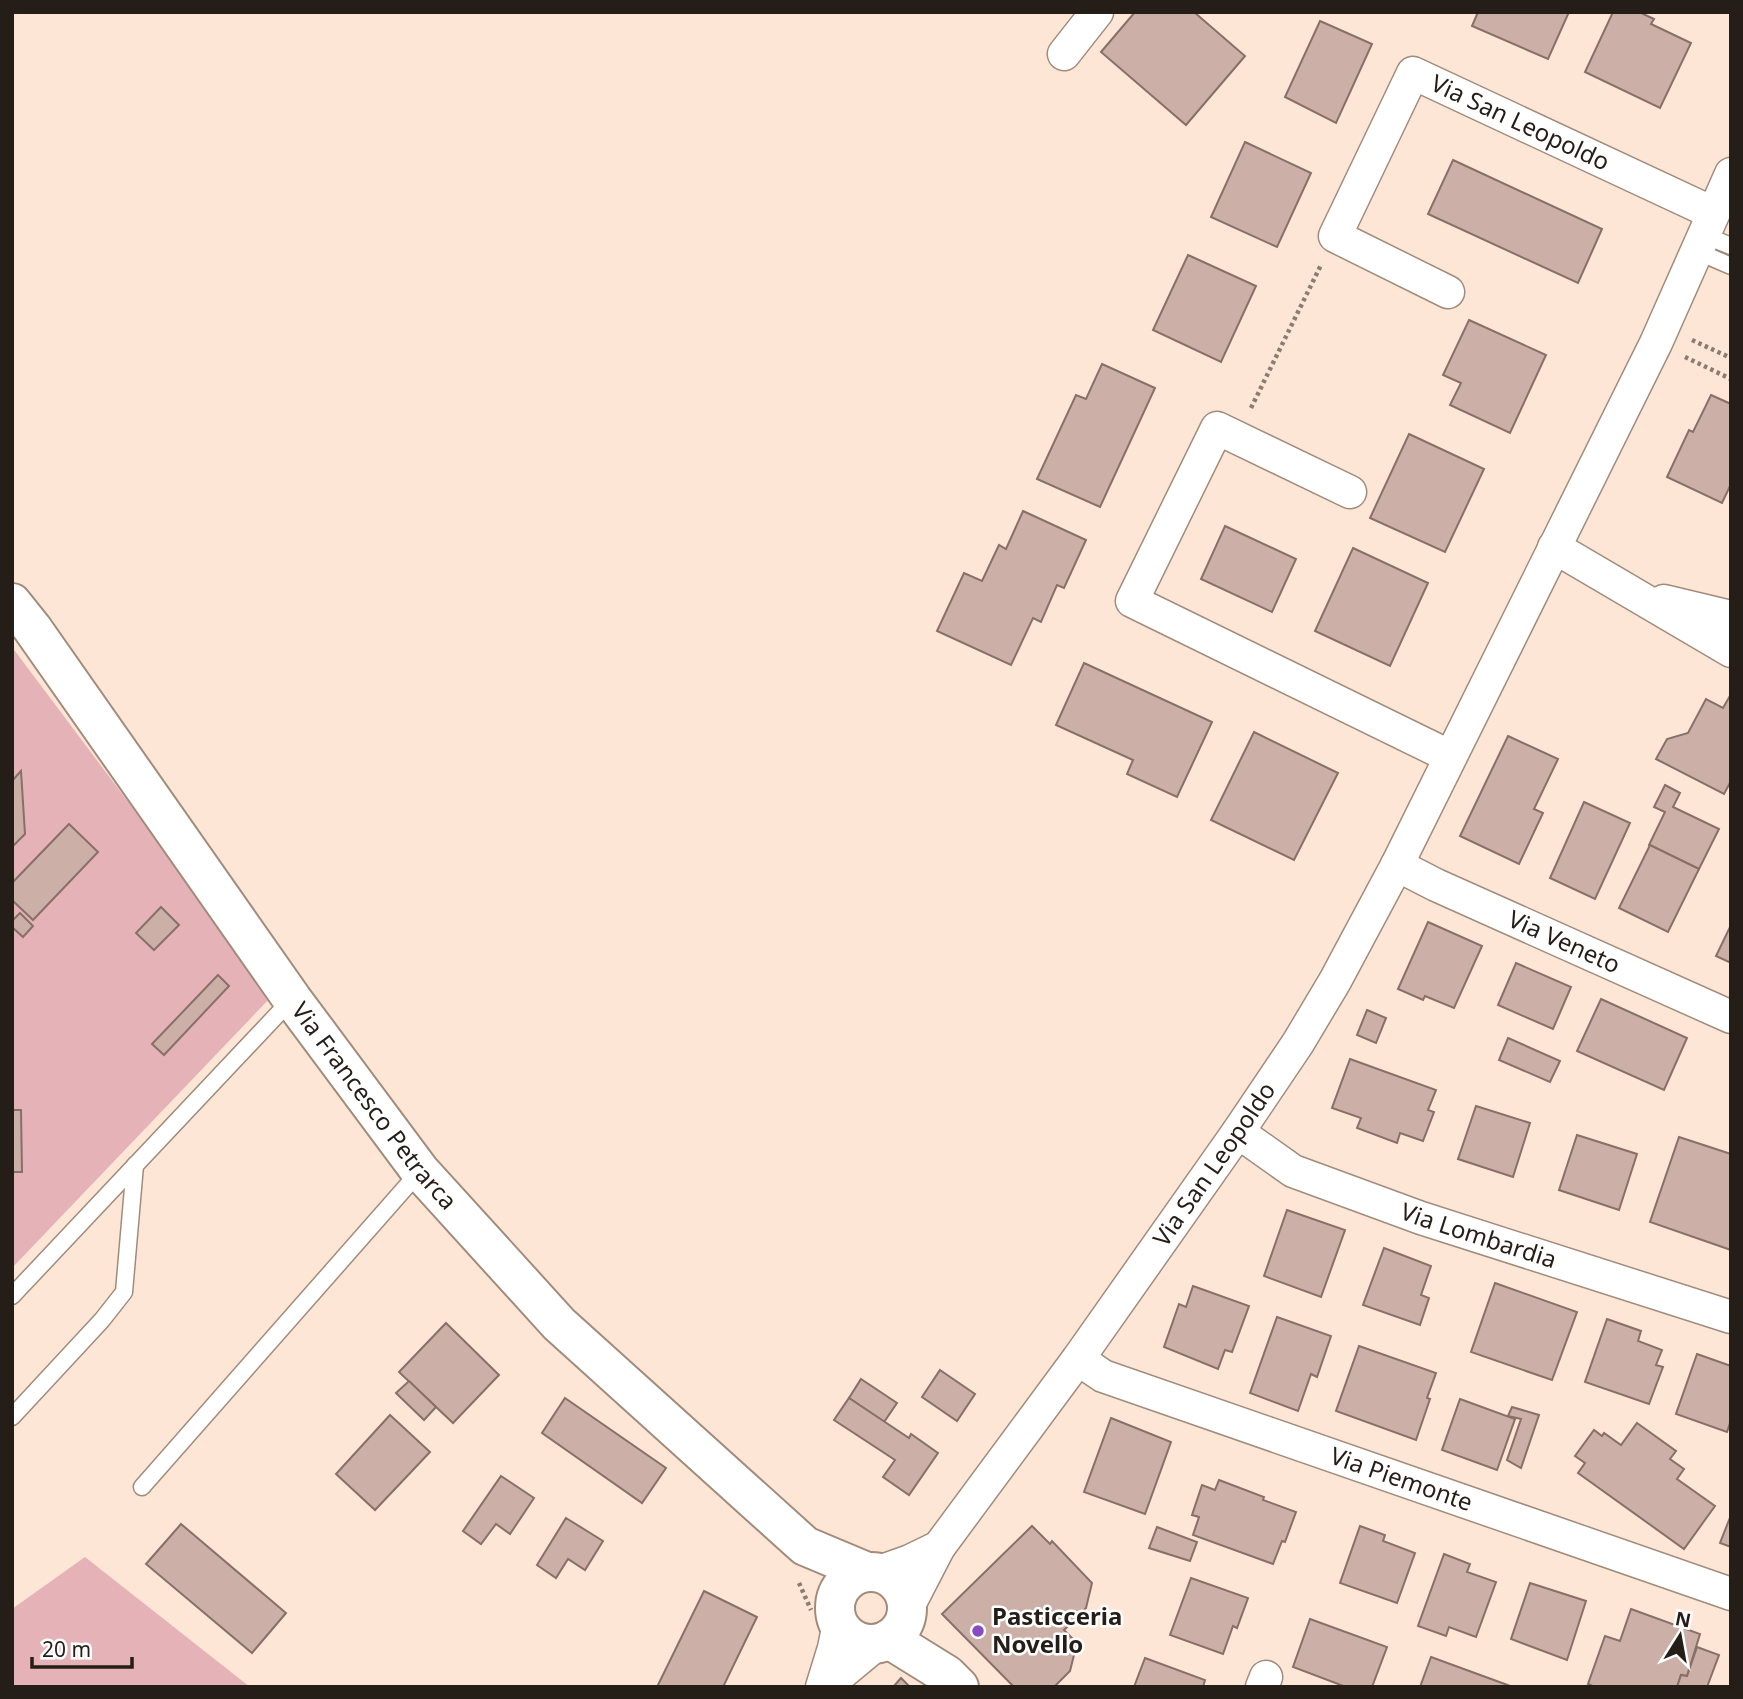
<svg xmlns="http://www.w3.org/2000/svg" width="1743" height="1699" font-family="'Noto Sans',sans-serif">
<rect width="100%" height="100%" fill="#fde6d5"/>
<g fill="#e5b3b7">
<polygon points="12,647 273,995 12,1268"/>
<polygon points="85,1557 250,1687 12,1687 12,1609"/>
</g>
<g fill="#ccb0a8" stroke="#886f68" stroke-width="2">
<polygon points="1135,12 1194,12 1245,56 1186,125 1101,52"/>
<polygon points="1478,12 1569,12 1548,59 1472,26"/>
<polygon points="1613,12 1639,12 1654,19 1651,24 1691,43 1660,108 1585,72"/>
<polygon points="1320,21 1372,44 1336,123 1285,97"/>
<polygon points="1245,142 1311,173 1277,247 1211,217"/>
<polygon points="1453,160 1602,229 1578,283 1428,214"/>
<polygon points="1188,255 1256,286 1221,362 1153,330"/>
<polygon points="1469,320 1546,355 1510,433 1450,405 1461,383 1443,375"/>
<polygon points="1102,364 1155,388 1100,507 1037,479 1076,395 1086,399"/>
<polygon points="1711,395 1731,404 1731,484 1722,503 1667,477 1689,430 1693,432"/>
<polygon points="1409,434 1484,469 1445,552 1370,518"/>
<polygon points="1023,511 1086,540 1064,588 1057,585 1041,622 1033,618 1011,665 937,631 964,573 982,581 999,545 1006,549"/>
<polygon points="1225,526 1296,559 1272,612 1201,579"/>
<polygon points="1353,548 1428,583 1390,666 1315,631"/>
<polygon points="1084,663 1212,722 1177,797 1127,774 1133,760 1056,725"/>
<polygon points="1731,694 1731,781 1724,794 1656,759 1667,739 1688,733 1706,699 1723,708"/>
<polygon points="1254,732 1338,773 1294,860 1211,820"/>
<polygon points="1508,736 1558,759 1534,809 1543,813 1519,864 1460,836"/>
<polygon points="21,771 25,834 12,847 12,781"/>
<polygon points="1665,785 1680,793 1673,807 1719,829 1699,869 1649,845 1665,812 1654,807"/>
<polygon points="1584,802 1630,823 1595,899 1550,878"/>
<polygon points="69,824 98,852 33,920 12,900 12,883"/>
<polygon points="1650,845 1699,869 1668,932 1619,908"/>
<polygon points="161,907 179,925 154,950 136,933"/>
<polygon points="20,913 33,926 23,937 12,927 12,921"/>
<polygon points="1428,922 1482,946 1454,1008 1425,996 1423,1000 1398,989"/>
<polygon points="1731,925 1731,963 1716,956"/>
<polygon points="1516,963 1571,987 1553,1029 1498,1005"/>
<polygon points="218,975 229,986 164,1055 152,1044"/>
<polygon points="1601,999 1687,1038 1664,1090 1577,1051"/>
<polygon points="1367,1010 1386,1018 1376,1043 1357,1035"/>
<polygon points="1508,1038 1560,1061 1550,1082 1499,1060"/>
<polygon points="1350,1059 1436,1090 1428,1110 1434,1112 1423,1141 1400,1133 1397,1143 1357,1128 1361,1118 1332,1108"/>
<polygon points="1476,1106 1530,1123 1513,1177 1458,1159"/>
<polygon points="12,1110 21,1110 22,1172 12,1172"/>
<polygon points="1577,1135 1637,1154 1619,1210 1559,1190"/>
<polygon points="1679,1137 1731,1154 1731,1250 1650,1222"/>
<polygon points="1287,1210 1345,1230 1321,1297 1264,1276"/>
<polygon points="1384,1248 1431,1266 1421,1295 1429,1298 1420,1325 1363,1305"/>
<polygon points="1495,1283 1577,1312 1552,1380 1471,1352"/>
<polygon points="1193,1286 1249,1306 1232,1352 1225,1350 1218,1369 1164,1347 1179,1304 1186,1307"/>
<polygon points="1277,1317 1331,1336 1317,1377 1311,1374 1298,1411 1250,1393"/>
<polygon points="1607,1319 1641,1331 1638,1341 1662,1350 1656,1365 1663,1367 1649,1404 1585,1382"/>
<polygon points="446,1323 499,1375 453,1423 399,1372"/>
<polygon points="1359,1346 1436,1373 1427,1398 1430,1399 1416,1440 1336,1411"/>
<polygon points="1697,1354 1731,1366 1731,1420 1727,1432 1676,1414"/>
<polygon points="940,1370 975,1394 957,1421 922,1397"/>
<polygon points="861,1379 897,1403 884,1422 849,1398"/>
<polygon points="409,1381 436,1407 424,1420 396,1393"/>
<polygon points="565,1398 666,1468 642,1503 542,1433"/>
<polygon points="849,1398 909,1438 911,1434 938,1453 909,1495 883,1477 895,1460 834,1420"/>
<polygon points="1460,1399 1515,1419 1497,1470 1442,1450"/>
<polygon points="1512,1407 1539,1415 1521,1468 1507,1460 1521,1419 1508,1416"/>
<polygon points="390,1415 430,1452 375,1510 336,1474"/>
<polygon points="1111,1418 1171,1442 1145,1514 1084,1492"/>
<polygon points="1637,1423 1676,1451 1670,1459 1684,1469 1677,1479 1715,1506 1684,1549 1578,1473 1585,1463 1575,1456 1594,1430 1602,1436 1604,1433 1621,1445"/>
<polygon points="501,1476 534,1498 510,1534 496,1524 481,1544 463,1531"/>
<polygon points="1219,1480 1264,1497 1263,1500 1296,1512 1285,1542 1282,1541 1273,1564 1193,1535 1199,1517 1192,1515 1202,1485 1215,1490"/>
<polygon points="1731,1515 1731,1547 1720,1543"/>
<polygon points="566,1518 603,1541 585,1570 568,1559 556,1578 537,1565"/>
<polygon points="181,1524 286,1613 252,1653 146,1564"/>
<polygon points="1032,1526 1050,1544 1052,1541 1092,1583 1086,1608 1064,1630 1077,1643 1070,1671 1054,1687 1014,1687 942,1614"/>
<polygon points="1360,1526 1385,1535 1383,1541 1415,1553 1397,1603 1340,1583"/>
<polygon points="1157,1527 1197,1542 1190,1561 1149,1548"/>
<polygon points="1444,1554 1470,1564 1467,1572 1496,1582 1476,1637 1449,1627 1446,1636 1418,1626"/>
<polygon points="1191,1578 1248,1598 1237,1628 1233,1626 1223,1654 1170,1635"/>
<polygon points="1530,1583 1586,1601 1567,1660 1511,1639"/>
<polygon points="704,1591 757,1617 723,1687 657,1687"/>
<polygon points="1631,1609 1700,1634 1687,1676 1681,1675 1677,1687 1595,1687 1588,1684 1605,1636 1620,1641"/>
<polygon points="1310,1619 1387,1647 1372,1687 1346,1687 1293,1667"/>
<polygon points="1697,1647 1719,1655 1707,1687 1677,1687 1681,1675 1687,1676"/>
<polygon points="1431,1657 1513,1687 1420,1687"/>
<polygon points="1145,1658 1205,1680 1203,1687 1134,1687"/>
<polygon points="901,1678 910,1687 893,1687"/>
</g>
<g fill="none" stroke-linecap="round" stroke-linejoin="round">
<defs>
<g id="service">
<polyline points="1704,235 1731,246"/>
<polyline points="1696,251 1731,266"/>
<polyline points="12,1296 292,999"/>
<polyline points="12,1417 102,1320 124,1292 135,1165"/>
<polyline points="142,1487 420,1171"/>
</g>
<g id="minor">
<polyline points="1064,54 1097,12"/>
<path id="s1" d="M 1448,292 L 1335,236 L 1413,73 L 1713,213"/>
<polyline points="1350,492 1217,428 1132,601 1449,756"/>
<polyline points="1554,547 1731,651"/>
<polyline points="1664,601 1731,617"/>
<path id="s2" d="M 1397,865 L 1436,885 L 1731,1017"/>
<path id="s3" d="M 1238,1132 L 1293,1171 L 1421,1218 L 1731,1317"/>
<path id="s4" d="M 1078,1359 L 1103,1376 L 1731,1594"/>
<polyline points="879,1572 910,1561 939,1547"/>
<path id="s5" d="M 908,1607 L 939,1547 L 1078,1359 L 1238,1132 L 1298,1043 L 1335,981 L 1397,865 L 1656,343 L 1731,174"/>
<polyline points="822,1687 834,1648 839,1623"/>
<polyline points="825,1687 878,1643"/>
<polyline points="1262,1687 1266,1677"/>
</g>
<g id="tertiary">
<path id="s6" d="M 12,603 L 32,628 L 292,999 L 420,1171 L 559,1324 L 805,1546 L 867,1572"/>
<circle cx="871" cy="1608" r="36"/>
<polyline points="889,1639 947,1675 959,1687"/>
</g>
</defs>
<use href="#service" stroke="#a18c7c" stroke-width="19"/>
<use href="#minor" stroke="#a18c7c" stroke-width="35"/>
<use href="#tertiary" stroke="#a18c7c" stroke-width="42"/>
<g stroke="#8b7c71" stroke-width="4.5" stroke-dasharray="3.5 3.5" stroke-linecap="butt">
<polyline points="1692,340 1731,358"/>
<polyline points="1685,357 1731,379"/>
<polyline points="1251,408 1321,265"/>
<polyline points="799,1583 811,1610"/>
</g>
<use href="#service" stroke="#fff" stroke-width="16"/>
<use href="#minor" stroke="#fff" stroke-width="32"/>
<use href="#tertiary" stroke="#fff" stroke-width="38"/>
</g>
<circle fill="#874bc2" stroke="#fff" stroke-width="2.5" cx="978" cy="1631" r="7"/>
<g text-anchor="middle" stroke-width="5" stroke-linejoin="round" paint-order="stroke">
<g font-size="24" fill="#251d17" stroke="#fff">
<text dy="8" stroke="none"><textPath href="#s1" startOffset="425">Via San Leopoldo</textPath></text>
<text dy="8" stroke="none"><textPath href="#s2" startOffset="184">Via Veneto</textPath></text>
<text dy="8" stroke="none"><textPath href="#s6" startOffset="620">Via Francesco Petrarca</textPath></text>
<text dy="8" stroke="none"><textPath href="#s5" startOffset="539">Via San Leopoldo</textPath></text>
<text dy="8" stroke="none"><textPath href="#s3" startOffset="264">Via Lombardia</textPath></text>
<text dy="8" stroke="none"><textPath href="#s4" startOffset="346">Via Piemonte</textPath></text>
</g>
<g font-size="24" font-weight="bold" fill="#251d17" stroke="#fff" text-anchor="start">
<text x="992" y="1625">Pasticceria<tspan x="992" dy="28">Novello</tspan></text>
</g>
</g>
<rect width="1743" height="1699" fill="none" stroke="#251d17" stroke-width="28"/>
<g transform="translate(1680 1636) rotate(11)" stroke="#ffffff" stroke-width="5" paint-order="stroke">
<path d="M0-5L12 26L0 18L-12 26Z" fill="#251d17"/>
<text y="-10" font-size="19" font-weight="bold" text-anchor="middle" fill="#251d17">N</text>
</g>
<path d="M32 1657v10h100v-10" fill="none" stroke="#251d17" stroke-width="3.5"/>
<text x="42" y="1657" font-size="21" fill="#251d17" stroke="#ffffff" stroke-width="5" paint-order="stroke">20 m</text>
</svg>
